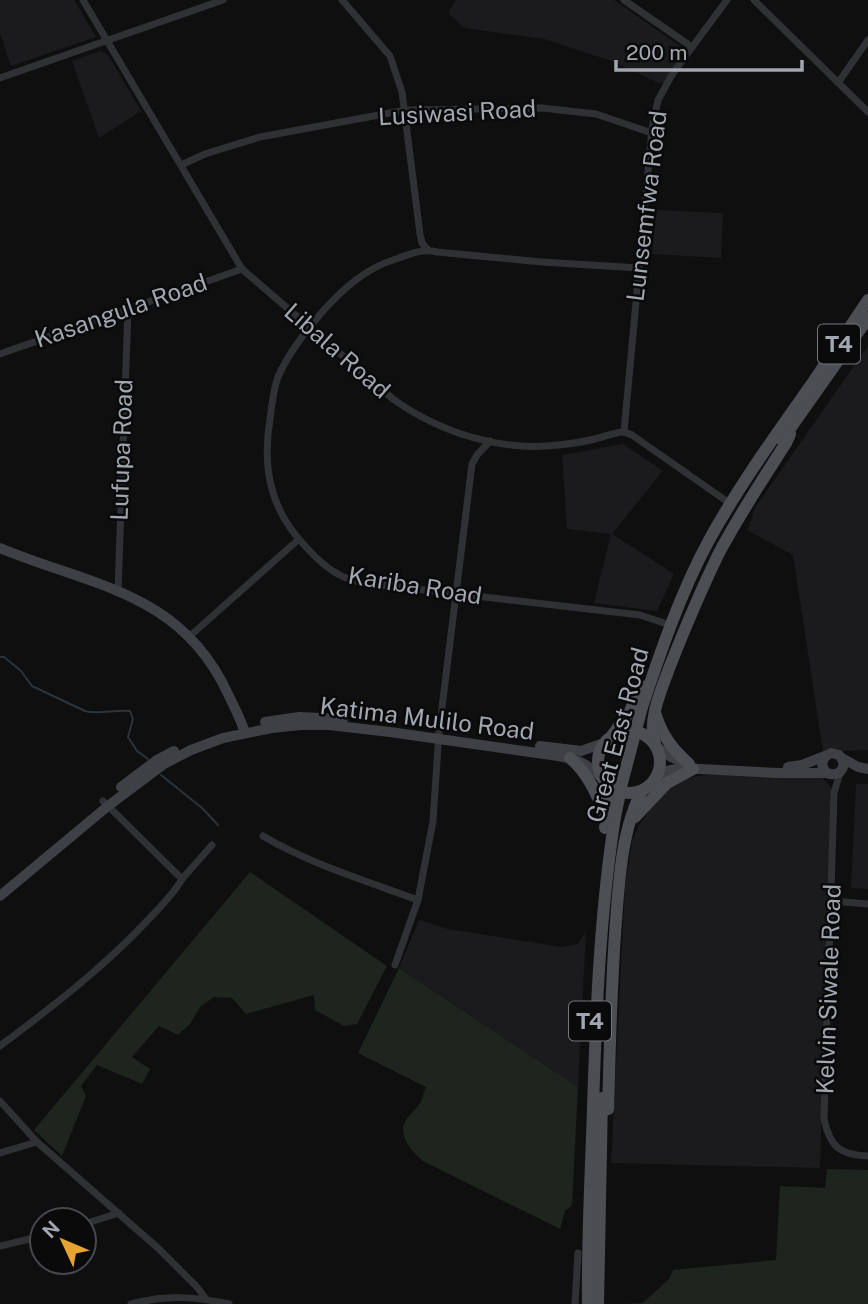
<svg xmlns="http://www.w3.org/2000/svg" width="868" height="1304" font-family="'Public Sans',sans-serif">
<rect width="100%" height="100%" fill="#0f0f10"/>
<g fill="#1b1b1d">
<polygon points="0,0 74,0 96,37 11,66 0,33"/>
<polygon points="456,0 614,0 687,51 667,82 659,83 609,60 544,39 464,28 448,13"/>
<polygon points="100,51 108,55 141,111 99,138 72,61"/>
<polygon points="656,210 723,213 721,258 652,254"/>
<polygon points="868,346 868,750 823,752 793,555 747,530 756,506"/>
<polygon points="623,444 663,471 612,534 674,574 657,611 594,603 611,534 567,529 562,455"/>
<polygon points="718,774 821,776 833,790 828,893 820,1168 611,1163 625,886 632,841 639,825 650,809 672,786 687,779 696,776"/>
<polygon points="856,784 868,784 868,889 851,888"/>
<polygon points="419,920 448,929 562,947 578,944 586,931 578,1087 399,968"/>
</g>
<g fill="#1e241e">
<polygon points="250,872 387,966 357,1024 344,1026 315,1010 314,995 246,1014 232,998 214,997 201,1006 190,1024 178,1035 159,1026 132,1057 150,1069 142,1084 97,1065 81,1086 86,1096 62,1156 34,1130"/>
<path d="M 399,968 L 578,1087 L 572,1205 L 565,1211 L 560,1229 L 423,1161 C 412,1152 398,1137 405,1122 C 408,1115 416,1110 420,1103 C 422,1099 424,1092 426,1087 L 358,1053 Z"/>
<polygon points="827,1169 868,1170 868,1304 625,1304 643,1303 669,1279 673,1270 776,1260 780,1186 825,1188"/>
</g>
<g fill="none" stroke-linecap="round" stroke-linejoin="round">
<g stroke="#2b343a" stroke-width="2">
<path d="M 0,657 L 4,657 L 21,671 L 32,686 L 85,711 C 100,715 115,709 130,711 L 133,719 L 128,737 L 137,751 L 148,759"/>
<polyline points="161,775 202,808 218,825"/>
</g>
<g stroke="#303135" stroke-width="7">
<path d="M 83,0 L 242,269 L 393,399 C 439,432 500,452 558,445 C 570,444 583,442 595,439 C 604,437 613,433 622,432 C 626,432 628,433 632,435 L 725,500"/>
<polyline points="342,0 390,56 402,92 420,234 422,243 427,249"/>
<polyline points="624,0 692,47"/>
<polyline points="754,0 868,112"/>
<polyline points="0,78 223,0"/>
<polyline points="838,83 868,40"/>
<polyline points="181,165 205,154 260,137 406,110 542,108 596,114 652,133"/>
<path d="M 639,268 L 542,262 L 437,252 C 422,248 411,254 396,259 C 366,268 344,288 323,311 C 306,331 289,352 278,377 C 273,390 272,405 270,419 C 262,468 270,510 306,547 C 315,557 326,568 338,574 C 345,579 355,580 364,583 L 640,615 L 664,623"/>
<polyline points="0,354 242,269"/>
<polyline points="624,432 652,129 658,100 673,73 727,0"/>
<polyline points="118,591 128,309"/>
<polyline points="190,636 299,539"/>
<path d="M 840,773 L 834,793 L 824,1119 C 830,1147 840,1155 868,1156"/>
<path d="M 263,836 C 310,864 366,881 418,900"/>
<polyline points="182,879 212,845"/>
<polyline points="832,901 868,904"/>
<polyline points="395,965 418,900 433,821 439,732 472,464 477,455 490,441"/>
<path d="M 0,1046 C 52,1007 103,968 148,920 C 159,908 174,894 182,879 L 103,801"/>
<polyline points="0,1101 37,1142 159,1249 197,1287 206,1299"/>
<polyline points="0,1153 37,1142"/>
<polyline points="84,1224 119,1213"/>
<polyline points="0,1246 42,1236"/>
<path d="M 131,1304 C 166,1295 194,1296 229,1304"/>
<polyline points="575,1304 578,1253"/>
</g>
<g stroke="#3e4045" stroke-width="10">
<path d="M 0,548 C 92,586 181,592 228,694 C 234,707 241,719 245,733"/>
<polyline points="265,722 299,717 343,719"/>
<polyline points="540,746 581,751 604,743"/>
<polyline points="657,747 671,757 688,764"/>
<polyline points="842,758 858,767 868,769"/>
<polyline points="788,767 802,765 825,756"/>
<path d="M 654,781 L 667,771 L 681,768 L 778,773 L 827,773 C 840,778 849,766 839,755 L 831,753 C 822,757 819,766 827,773"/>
<polyline points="121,787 157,760 174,751"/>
<path d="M 0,896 L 108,806 L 164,764 L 191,750 L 223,738 L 272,728 L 300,725 L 329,725 L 390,732 L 551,755 C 576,759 583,760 602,778"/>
</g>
<g stroke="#4c4e54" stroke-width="12">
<polyline points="782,440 868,318"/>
<path d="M 642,707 C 661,651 680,594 708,542 C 738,487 775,436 811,385 C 830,357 849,328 868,300"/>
<path d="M 655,712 C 661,734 672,749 689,764"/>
<circle cx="629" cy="762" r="31"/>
<polyline points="611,737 630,711 641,686"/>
<path d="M 655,743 C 647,721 662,688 670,666 C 685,628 701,590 719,553 C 739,515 763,479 786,443 L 790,434"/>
<path d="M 570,758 C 588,773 599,798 606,819"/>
<polyline points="635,817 667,783 693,769"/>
<polyline points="605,828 609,802 609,786"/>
<path d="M 608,1109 C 610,1046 611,984 616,921 C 619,880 622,828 642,791"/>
<path d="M 588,1304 C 587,1239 591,1173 593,1108 C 596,1010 600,913 615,817"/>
<polyline points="598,1304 602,1098"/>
</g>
<polyline stroke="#4c4e54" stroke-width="12" points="615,817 622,783 642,707"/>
</g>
<g text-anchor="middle" stroke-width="5" stroke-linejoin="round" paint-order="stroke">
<g fill="#0a0a0b" stroke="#74777e" stroke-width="2">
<rect x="818" y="324.5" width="42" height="39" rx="5"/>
<rect x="569" y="1001.5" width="42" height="39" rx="5"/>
</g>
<g font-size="23" font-weight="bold" fill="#a1a6b0">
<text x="839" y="352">T4</text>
<text x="590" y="1029">T4</text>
</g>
<g font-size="24" fill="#a1a6b0" stroke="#0a0a0b">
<text transform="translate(457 113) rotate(-3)" y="8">Lusiwasi Road</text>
<text transform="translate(647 206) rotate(-83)" y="8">Lunsemfwa Road</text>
<text transform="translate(121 311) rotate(-19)" y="8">Kasangula Road</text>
<text transform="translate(337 351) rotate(41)" y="8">Libala Road</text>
<text transform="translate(122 450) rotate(-88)" y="8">Lufupa Road</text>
<text transform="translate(415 586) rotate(9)" y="8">Kariba Road</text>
<text transform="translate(427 719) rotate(7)" y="8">Katima Mulilo Road</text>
<text transform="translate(618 735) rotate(-75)" y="8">Great East Road</text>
<text transform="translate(829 989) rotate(-88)" y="8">Kelvin Siwale Road</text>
</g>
</g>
<g transform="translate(63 1241) rotate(314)"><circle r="33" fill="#0a0a0b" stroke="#46484d" stroke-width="2"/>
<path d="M0-5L12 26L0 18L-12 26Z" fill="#e6a331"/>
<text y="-10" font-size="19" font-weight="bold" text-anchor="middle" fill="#a1a6b0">N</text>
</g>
<path d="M616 60v10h186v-10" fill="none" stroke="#a1a6b0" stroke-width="3.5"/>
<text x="626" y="60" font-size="21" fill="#a1a6b0" stroke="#0a0a0b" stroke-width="5" paint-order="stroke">200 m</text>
</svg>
